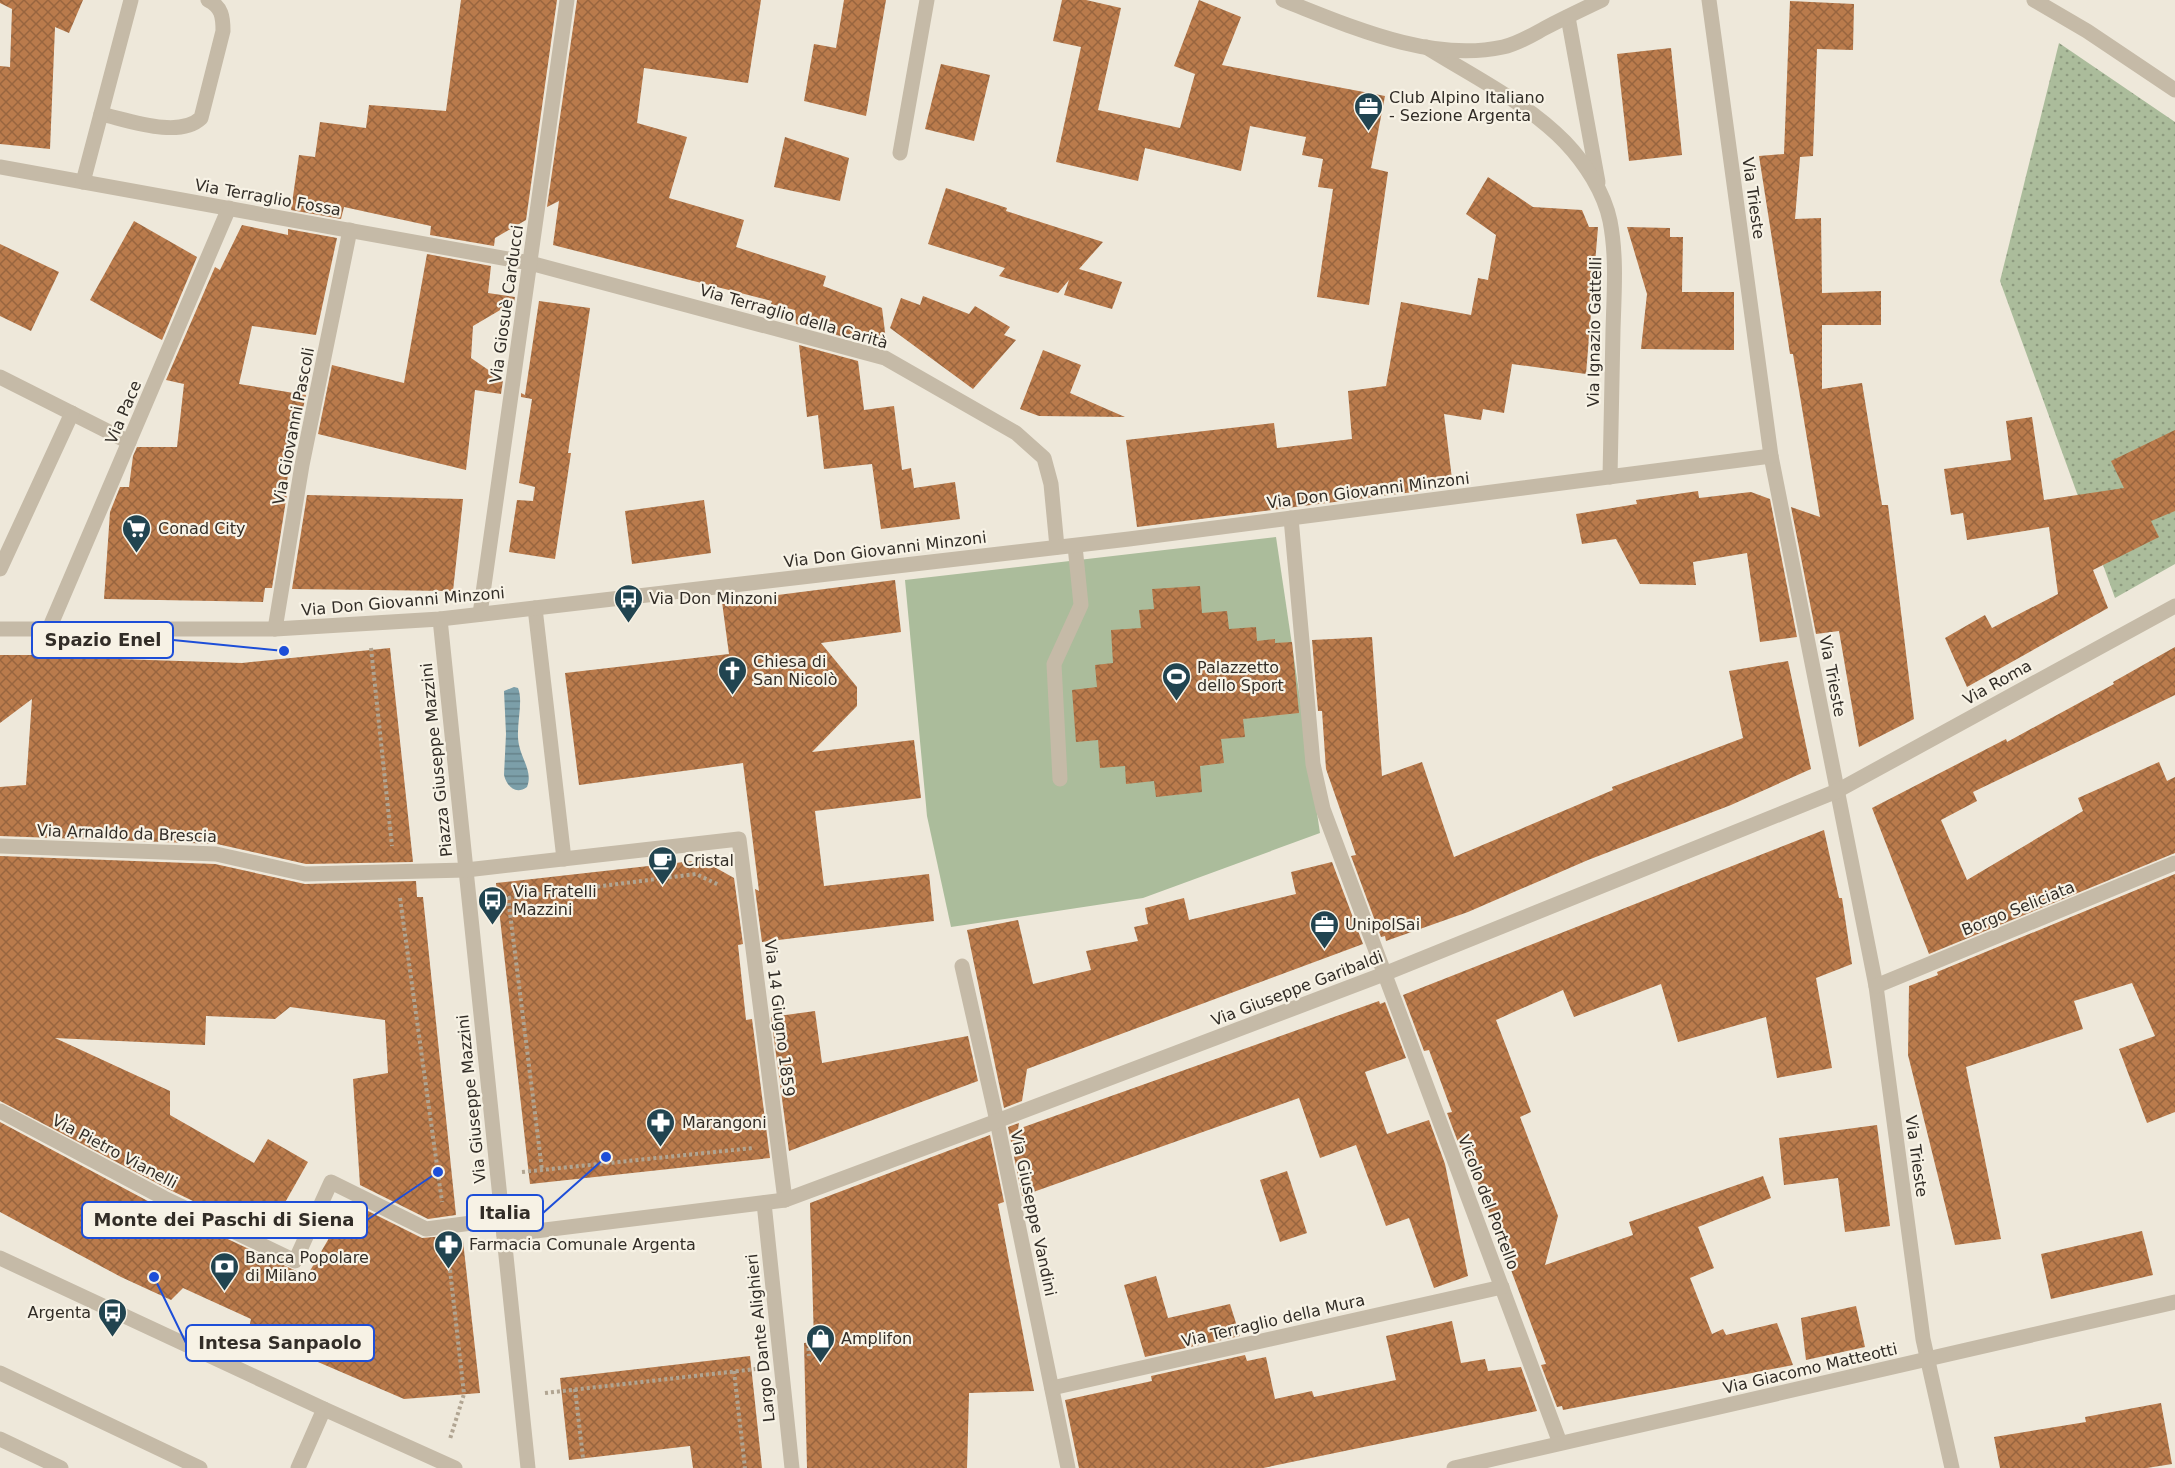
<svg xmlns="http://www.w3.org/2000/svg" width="2175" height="1468" font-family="'DejaVu Sans',sans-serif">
<defs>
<pattern id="park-dots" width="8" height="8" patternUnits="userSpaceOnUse" patternTransform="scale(1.5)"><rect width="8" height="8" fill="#abbc9b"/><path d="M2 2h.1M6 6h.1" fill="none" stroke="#8c997e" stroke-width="1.8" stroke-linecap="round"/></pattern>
<pattern id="water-rules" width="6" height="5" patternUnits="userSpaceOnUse" patternTransform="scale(1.5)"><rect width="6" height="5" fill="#7c9fa9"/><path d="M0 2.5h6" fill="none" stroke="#66828a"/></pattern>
<pattern id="building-cross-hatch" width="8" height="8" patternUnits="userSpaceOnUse" patternTransform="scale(1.5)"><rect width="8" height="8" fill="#ba7b4c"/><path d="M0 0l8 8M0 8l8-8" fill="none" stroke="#98653f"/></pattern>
</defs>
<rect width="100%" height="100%" fill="#eee8da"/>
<polygon fill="#abbc9b" points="1276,537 1320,833 1143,898 951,927 927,816 905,580"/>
<polygon fill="url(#park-dots)" points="2059,43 2175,122 2175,564 2115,598 2000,281"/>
<path fill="url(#water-rules)" d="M 514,687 L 518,688 C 524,702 515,727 519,745 C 522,760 533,772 527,787 C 516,795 507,787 504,775 L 506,734 L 504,691 Z"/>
<g fill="url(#building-cross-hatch)">
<polygon points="0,0 83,0 69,33 55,27 50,149 0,144 0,66 10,67 12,9 0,3"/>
<polygon points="461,0 557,0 526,220 495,238 494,246 430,235 431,226 344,207 341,219 291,210 299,155 315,157 320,122 366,128 369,105 446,111"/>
<polygon points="577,0 761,0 748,83 644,68 637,123 687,137 669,198 744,220 736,247 826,276 823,286 882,308 886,340 854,329 855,340 796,324 795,310 771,304 772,301 553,245 559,201 547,207"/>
<polygon points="844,0 886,0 866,116 804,101 814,44 836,48"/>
<polygon points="1062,0 1086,0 1121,8 1098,110 1180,128 1195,74 1174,66 1199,0 1241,17 1222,65 1385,96 1371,168 1388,172 1369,305 1317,297 1333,189 1318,187 1323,159 1302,155 1306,137 1250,126 1241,171 1145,148 1138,181 1056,162 1081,47 1053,41"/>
<polygon points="1790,1 1854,4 1853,50 1817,49 1813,156 1800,157 1795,219 1821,218 1822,293 1881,291 1881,325 1822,325 1822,389 1862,383 1882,505 1888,505 1914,719 1859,747 1839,631 1816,634 1791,507 1820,517 1793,354 1790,354 1759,156 1784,154"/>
<polygon points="1671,48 1682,155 1629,161 1617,54"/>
<polygon points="941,64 990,75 974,141 925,129"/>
<polygon points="785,137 849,158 840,201 774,187"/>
<polygon points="1488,177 1533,207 1582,210 1589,227 1598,227 1586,374 1512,364 1504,413 1483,409 1481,420 1444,414 1453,487 1137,527 1126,440 1274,423 1277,448 1352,439 1348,391 1386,386 1401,302 1471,315 1478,278 1488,280 1496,235 1466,214"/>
<polygon points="946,188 1007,208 1006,211 1103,242 1079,269 1122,282 1112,309 1064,295 1069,280 1058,293 999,276 1005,268 928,244"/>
<polygon points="134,221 197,257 162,340 90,300"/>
<polygon points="242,225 288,235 288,229 337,238 316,335 252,326 239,384 306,395 284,494 287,494 272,588 265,588 263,602 104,599 110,512 120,487 129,487 133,456 137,447 177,447 184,384 166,380 215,267 220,270"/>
<polygon points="1627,227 1670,228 1670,237 1683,237 1682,292 1734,292 1734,350 1641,349 1647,294"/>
<polygon points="0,244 59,272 31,331 0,316"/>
<polygon points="427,254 491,266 488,293 515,297 514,302 473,326 471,358 503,380 501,394 475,390 466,470 318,434 332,365 404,383"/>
<polygon points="923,296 969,314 975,306 1010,327 1004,335 1016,340 973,389 890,328 901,298 920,305"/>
<polygon points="539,301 590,308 568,453 571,453 555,559 509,552 517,500 533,501 535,487 519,483 532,399 521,397 521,393 525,395"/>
<polygon points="799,345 858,361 864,410 894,406 902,470 911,468 914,488 955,482 960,519 881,529 872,464 824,469 818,415 807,417"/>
<polygon points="1043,350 1081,365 1070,393 1125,417 1039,416 1020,409"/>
<polygon points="2032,417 2044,500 2124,488 2111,461 2175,430 2175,511 2151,521 2159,537 2093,570 2108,608 1967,687 1945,638 1985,615 1992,628 2058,594 2049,527 1967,540 1963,513 1951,515 1944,469 2011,460 2006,421"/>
<polygon points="1698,491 1699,498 1751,492 1770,499 1797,637 1760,642 1747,553 1693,562 1696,585 1640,584 1616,539 1582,544 1576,514 1637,504 1636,500"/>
<polygon points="307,495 463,499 453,591 292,589"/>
<polygon points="704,500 711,553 632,564 625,511"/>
<polygon points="895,580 901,632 821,643 857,687 857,706 812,752 914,740 921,798 815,811 824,886 929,874 934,921 762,942 755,889 759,891 743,763 579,785 565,673 729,654 722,602"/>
<polygon points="1200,586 1202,613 1227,611 1229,629 1256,627 1257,641 1275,639 1275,643 1292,642 1299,713 1243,719 1245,737 1221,739 1224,763 1200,766 1202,792 1156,797 1154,781 1126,784 1125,766 1100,768 1098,740 1076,742 1072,690 1097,687 1095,665 1113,663 1111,630 1141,628 1139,610 1154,609 1152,589"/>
<polygon points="1372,637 1382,776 1422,762 1454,857 1613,790 1612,787 1743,738 1729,671 1788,661 1811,769 1731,805 1588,860 1468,912 1386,941 1385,936 1381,937 1351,856 1356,855 1326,769 1322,711 1318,711 1312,640"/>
<polygon points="2175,647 2175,695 1973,792 1977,801 1941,820 1967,880 2083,811 2078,798 2159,762 2167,781 2175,777 2175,853 1929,954 1872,808 2006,739 2007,742 2114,684 2113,682"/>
<polygon points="390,648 413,862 306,864 217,844 0,836 0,787 26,785 32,699 0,723 0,655 57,655 57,657 242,663"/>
<polygon points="1824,830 1839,898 1842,898 1852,964 1816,978 1832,1068 1777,1078 1766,1017 1678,1042 1661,984 1574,1017 1563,990 1496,1020 1531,1112 1520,1117 1558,1216 1545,1265 1633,1235 1629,1222 1763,1176 1771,1198 1698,1227 1714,1268 1690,1278 1712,1334 1723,1329 1726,1335 1777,1323 1793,1365 1563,1410 1562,1406 1557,1407 1541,1365 1546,1364 1508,1262 1468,1157 1464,1158 1447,1113 1452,1112 1429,1050 1424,1051 1403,995"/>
<polygon points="0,856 215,864 305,884 416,881 417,897 423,897 456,1215 428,1219 360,1185 353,1079 388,1073 385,1020 290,1007 275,1019 206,1016 205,1045 55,1038 170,1091 170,1115 254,1163 268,1139 308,1162 266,1236 168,1189 0,1101"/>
<polygon points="702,860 734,878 743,944 738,945 746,1020 752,1019 770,1158 530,1184 496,883"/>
<polygon points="1332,862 1363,944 1027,1069 1022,1101 1004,1108 967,930 1018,920 1033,984 1091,970 1086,951 1138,941 1134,927 1148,924 1145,908 1184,898 1189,920 1296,894 1291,872"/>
<polygon points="2175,874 2175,1112 2147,1123 2119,1049 2155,1036 2132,983 2074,1001 2083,1029 1966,1067 2001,1239 1955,1245 1908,1055 1909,986 1938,975 1937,972"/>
<polygon points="1379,1001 1380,1004 1385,1002 1406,1058 1365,1072 1387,1134 1429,1120 1445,1164 1468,1276 1434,1288 1409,1218 1386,1226 1356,1145 1320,1158 1299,1098 1022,1196 1008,1127 1019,1123 1018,1129"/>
<polygon points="815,1011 822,1063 968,1036 978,1081 789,1151 771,1017"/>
<polygon points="0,1122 159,1207 307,1276 350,1202 422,1238 458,1235 458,1241 463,1241 480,1393 404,1399 248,1332 251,1319 183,1288 171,1300 121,1277 0,1212"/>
<polygon points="1877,1125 1890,1226 1845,1232 1838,1178 1784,1185 1779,1138"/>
<polygon points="990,1135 1004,1202 998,1204 1034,1391 969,1393 967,1468 807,1468 804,1343 814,1342 810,1203"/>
<polygon points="1287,1171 1307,1233 1280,1242 1260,1180"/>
<polygon points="2142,1231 2153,1275 2051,1299 2041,1254"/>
<polygon points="1156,1276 1168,1318 1230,1304 1240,1336 1145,1357 1124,1285"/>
<polygon points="1856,1306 1865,1347 1806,1360 1801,1318"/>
<polygon points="1452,1321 1461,1363 1485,1359 1488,1371 1521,1367 1537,1411 1263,1468 1079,1468 1065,1400 1152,1381 1151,1376 1245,1355 1247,1361 1266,1357 1275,1399 1312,1391 1314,1397 1396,1380 1386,1336"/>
<polygon points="750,1356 762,1468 693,1468 690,1446 569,1460 560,1378"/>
<polygon points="2161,1403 2172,1464 2147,1468 2000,1468 1994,1437 2086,1422 2085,1417"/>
</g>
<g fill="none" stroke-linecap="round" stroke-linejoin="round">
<g stroke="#b1a592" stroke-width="4" stroke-dasharray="3 3" stroke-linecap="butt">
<polyline points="371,648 392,846"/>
<polyline points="508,897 542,1170"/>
<polyline points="400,898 442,1202"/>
<polyline points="508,898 696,874 719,885"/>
<polyline points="522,1172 753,1148"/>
<polyline points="448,1252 464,1394 450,1439"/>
<polyline points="808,1342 809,1356"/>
<polyline points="734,1371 745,1468"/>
<polyline points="575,1389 583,1458"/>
<polyline points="545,1393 756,1369"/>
</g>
<g stroke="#c5baa7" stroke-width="15">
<path d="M 101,114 C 128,120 179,139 201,118 L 223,31 C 223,17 222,7 208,0"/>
<polyline points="1060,779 1054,664 1081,605 1075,546"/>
<polyline points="0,1373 200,1468"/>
<polyline points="0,1439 61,1468"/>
</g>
<g stroke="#c5baa7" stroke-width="15">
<polyline points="535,608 564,859"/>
<polyline points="962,966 997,1121"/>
<polyline points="764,1203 792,1468"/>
</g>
<g stroke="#c5baa7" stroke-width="15">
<polyline points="1709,0 1771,456 1876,986 1923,1339 1952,1468"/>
<polyline points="1568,17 1598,182"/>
<path d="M 1426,47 C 1472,76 1526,102 1565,142 C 1585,163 1604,192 1610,221 C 1617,257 1614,294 1613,330 C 1612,379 1611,428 1610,477"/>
<polyline points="900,153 927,0"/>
<polyline points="0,167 530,263 885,358 1016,433 1044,458 1051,484 1057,547"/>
<polyline points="83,182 131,0"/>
<polyline points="0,377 129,442"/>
<polyline points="1291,518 1313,764 1323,809 1560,1443"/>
<polyline points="0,569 72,413"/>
<polyline points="480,614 567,0"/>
<polyline points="440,619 528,1468"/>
<polyline points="0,629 275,629 440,619 1129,539 1771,456"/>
<polyline points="49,629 229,208"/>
<polyline points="275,629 302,465 350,230"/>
<polyline points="0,846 216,854 305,874 466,870 739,839 785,1200"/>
<polyline points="1876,986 2175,863"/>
<polyline points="0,1111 164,1198 295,1261 331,1182 426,1229 502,1219"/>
<polyline points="997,1121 1068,1468"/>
<polyline points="504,1235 785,1200 997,1121 1384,974 1837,791 2175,606"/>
<polyline points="1052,1388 1502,1287"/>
<polyline points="298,1468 324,1409"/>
</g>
<g stroke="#c5baa7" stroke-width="15">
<path d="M 1283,0 C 1350,26 1430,63 1503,47 C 1518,44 1532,35 1545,28 C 1564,18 1583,9 1602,0"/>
<polyline points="2034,0 2087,31 2175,90"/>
<polyline points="0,1258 324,1409 455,1468"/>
<polyline points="1454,1468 2175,1302"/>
</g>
</g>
<defs>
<symbol id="office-pin" viewBox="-11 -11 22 30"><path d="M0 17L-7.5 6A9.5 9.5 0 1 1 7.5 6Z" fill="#214450" stroke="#f7f2e5"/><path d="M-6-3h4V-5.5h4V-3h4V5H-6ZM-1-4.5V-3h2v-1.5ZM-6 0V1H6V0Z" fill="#fff"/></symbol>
<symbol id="supermarket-pin" viewBox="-11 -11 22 30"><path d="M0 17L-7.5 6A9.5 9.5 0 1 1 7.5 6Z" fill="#214450" stroke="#f7f2e5"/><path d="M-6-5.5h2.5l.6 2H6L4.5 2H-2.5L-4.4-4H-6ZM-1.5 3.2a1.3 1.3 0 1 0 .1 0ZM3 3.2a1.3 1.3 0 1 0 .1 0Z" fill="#fff"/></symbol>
<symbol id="bus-pin" viewBox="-11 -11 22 30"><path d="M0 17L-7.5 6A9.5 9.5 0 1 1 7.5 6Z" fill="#214450" stroke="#f7f2e5"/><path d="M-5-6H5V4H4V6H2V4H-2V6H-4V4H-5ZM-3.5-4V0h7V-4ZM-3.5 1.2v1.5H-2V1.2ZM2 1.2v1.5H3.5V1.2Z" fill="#fff"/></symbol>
<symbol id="church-pin" viewBox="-11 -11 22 30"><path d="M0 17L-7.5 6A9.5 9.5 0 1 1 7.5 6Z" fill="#214450" stroke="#f7f2e5"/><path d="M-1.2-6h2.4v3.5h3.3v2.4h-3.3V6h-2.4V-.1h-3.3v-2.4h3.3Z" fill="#fff"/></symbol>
<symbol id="stadium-pin" viewBox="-11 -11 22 30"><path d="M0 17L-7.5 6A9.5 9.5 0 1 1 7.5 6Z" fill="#214450" stroke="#f7f2e5"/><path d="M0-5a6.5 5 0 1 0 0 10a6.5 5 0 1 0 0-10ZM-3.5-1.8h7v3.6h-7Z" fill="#fff"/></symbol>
<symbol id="cafe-pin" viewBox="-11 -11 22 30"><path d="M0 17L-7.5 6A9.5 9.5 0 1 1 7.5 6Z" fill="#214450" stroke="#f7f2e5"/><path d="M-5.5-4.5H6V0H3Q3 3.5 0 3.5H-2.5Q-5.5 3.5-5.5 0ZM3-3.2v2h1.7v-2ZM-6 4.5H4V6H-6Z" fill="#fff"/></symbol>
<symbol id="pharmacy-pin" viewBox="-11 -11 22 30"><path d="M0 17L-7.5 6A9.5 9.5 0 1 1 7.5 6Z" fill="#214450" stroke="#f7f2e5"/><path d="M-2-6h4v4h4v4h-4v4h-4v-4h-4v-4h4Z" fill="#fff"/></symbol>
<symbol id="bank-pin" viewBox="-11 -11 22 30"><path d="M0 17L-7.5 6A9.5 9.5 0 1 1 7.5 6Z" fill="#214450" stroke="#f7f2e5"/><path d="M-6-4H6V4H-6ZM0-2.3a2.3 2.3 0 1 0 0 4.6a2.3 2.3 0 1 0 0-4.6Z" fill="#fff"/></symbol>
<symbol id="shop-pin" viewBox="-11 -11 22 30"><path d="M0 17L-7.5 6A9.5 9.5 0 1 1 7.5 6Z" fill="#214450" stroke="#f7f2e5"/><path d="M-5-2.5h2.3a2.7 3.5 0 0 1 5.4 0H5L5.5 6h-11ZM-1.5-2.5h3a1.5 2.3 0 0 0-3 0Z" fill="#fff"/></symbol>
</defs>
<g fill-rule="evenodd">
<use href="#office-pin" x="1352" y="90" width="33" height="45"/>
<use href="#supermarket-pin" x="120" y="512" width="33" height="45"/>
<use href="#bus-pin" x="612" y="582" width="33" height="45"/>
<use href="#church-pin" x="716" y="654" width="33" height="45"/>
<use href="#stadium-pin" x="1160" y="660" width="33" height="45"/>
<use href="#cafe-pin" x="646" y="844" width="33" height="45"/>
<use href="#bus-pin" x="476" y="884" width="33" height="45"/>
<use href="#office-pin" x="1308" y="908" width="33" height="45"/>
<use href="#pharmacy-pin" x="644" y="1106" width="33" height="45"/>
<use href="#pharmacy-pin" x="432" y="1228" width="33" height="45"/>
<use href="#bank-pin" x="208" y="1250" width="33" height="45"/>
<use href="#bus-pin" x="96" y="1296" width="33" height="45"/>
<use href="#shop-pin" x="804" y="1322" width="33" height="45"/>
</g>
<g text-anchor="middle" stroke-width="4.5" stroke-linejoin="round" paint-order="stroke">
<g font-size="16" fill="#322d27" stroke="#f7f2e5" text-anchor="start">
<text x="1389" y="103">Club Alpino Italiano<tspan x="1389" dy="18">- Sezione Argenta</tspan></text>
<text x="158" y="534">Conad City</text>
<text x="649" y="604">Via Don Minzoni</text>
<text x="753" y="667">Chiesa di<tspan x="753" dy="18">San Nicolò</tspan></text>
<text x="1197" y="673">Palazzetto<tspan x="1197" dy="18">dello Sport</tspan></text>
<text x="683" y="866">Cristal</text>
<text x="513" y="897">Via Fratelli<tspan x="513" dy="18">Mazzini</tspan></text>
<text x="1345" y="930">UnipolSai</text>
<text x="682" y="1128">Marangoni</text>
<text x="469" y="1250">Farmacia Comunale Argenta</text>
<text x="245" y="1263">Banca Popolare<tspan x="245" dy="18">di Milano</tspan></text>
<text x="91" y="1318" text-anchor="end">Argenta</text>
<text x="841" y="1344">Amplifon</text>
</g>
<g font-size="16" fill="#322d27" stroke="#f7f2e5">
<text transform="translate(268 197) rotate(10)" y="6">Via Terraglio Fossa</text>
<text transform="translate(1754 198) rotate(82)" y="6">Via Trieste</text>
<text transform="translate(506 304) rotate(-82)" y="6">Via Giosuè Carducci</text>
<text transform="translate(794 316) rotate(16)" y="6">Via Terraglio della Carità</text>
<text transform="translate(1594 332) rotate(-89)" y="6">Via Ignazio Gattelli</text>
<text transform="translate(123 412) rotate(-67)" y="6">Via Pace</text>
<text transform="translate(293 426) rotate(-79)" y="6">Via Giovanni Pascoli</text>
<text transform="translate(1368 490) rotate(-7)" y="6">Via Don Giovanni Minzoni</text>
<text transform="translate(885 549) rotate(-7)" y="6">Via Don Giovanni Minzoni</text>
<text transform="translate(403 601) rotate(-5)" y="6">Via Don Giovanni Minzoni</text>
<text transform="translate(1833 676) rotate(79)" y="6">Via Trieste</text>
<text transform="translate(1997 682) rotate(-29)" y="6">Via Roma</text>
<text transform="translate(436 760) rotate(-96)" y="6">Piazza Giuseppe Mazzini</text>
<text transform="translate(127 833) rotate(2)" y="6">Via Arnaldo da Brescia</text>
<text transform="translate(2018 908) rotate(-22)" y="6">Borgo Seliciata</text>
<text transform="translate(1297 988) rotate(-21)" y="6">Via Giuseppe Garibaldi</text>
<text transform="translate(780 1018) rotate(83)" y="6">Via 14 Giugno 1859</text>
<text transform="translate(471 1099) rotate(-96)" y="6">Via Giuseppe Mazzini</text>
<text transform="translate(115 1151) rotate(28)" y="6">Via Pietro Vianelli</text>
<text transform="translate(1917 1156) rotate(82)" y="6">Via Trieste</text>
<text transform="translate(1489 1202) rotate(69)" y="6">Vicolo del Portello</text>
<text transform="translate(1034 1213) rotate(78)" y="6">Via Giuseppe Vandini</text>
<text transform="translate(1273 1320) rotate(-13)" y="6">Via Terraglio della Mura</text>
<text transform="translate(760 1338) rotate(-96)" y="6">Largo Dante Alighieri</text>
<text transform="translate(1810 1368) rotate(-13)" y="6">Via Giacomo Matteotti</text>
</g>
</g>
<path fill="none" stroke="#1d4ed8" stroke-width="2" d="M284 651L173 640M606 1157L543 1213M438 1172L367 1220M154 1277L186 1343"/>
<g fill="#1d4ed8" stroke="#f7f2e5" stroke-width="2">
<circle cx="284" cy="651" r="6"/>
<circle cx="606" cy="1157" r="6"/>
<circle cx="438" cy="1172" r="6"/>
<circle cx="154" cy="1277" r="6"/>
</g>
<g fill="#f7f2e5" stroke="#1d4ed8" stroke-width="2">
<rect x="32" y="622" width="141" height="36" rx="6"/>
<rect x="467" y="1195" width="76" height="36" rx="6"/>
<rect x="82" y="1202" width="285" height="36" rx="6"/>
<rect x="186" y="1325" width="188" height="36" rx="6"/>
</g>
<g font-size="18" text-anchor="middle" font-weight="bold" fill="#322d27">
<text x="103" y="646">Spazio Enel</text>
<text x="505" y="1219">Italia</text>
<text x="224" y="1226">Monte dei Paschi di Siena</text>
<text x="280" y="1349">Intesa Sanpaolo</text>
</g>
</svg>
